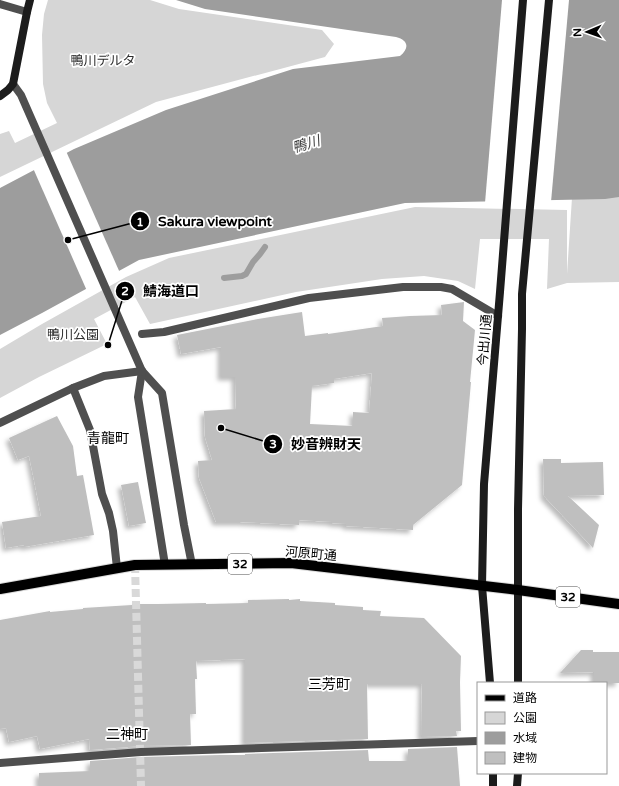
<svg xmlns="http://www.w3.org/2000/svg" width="619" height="786" font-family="'Varela Round','Noto Sans JP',sans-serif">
<defs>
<filter id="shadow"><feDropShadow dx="-3.5" dy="3.5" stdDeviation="2" flood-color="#0004"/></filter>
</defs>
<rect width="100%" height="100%" fill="#fff"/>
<g fill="#d6d6d6">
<polygon points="48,0 150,0 179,9 322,30 334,44 325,57 156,102 0,177 0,134 9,131 15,143 57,123 47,103 43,84 42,35 44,14"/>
<polygon points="585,0 619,0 619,282 567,283 547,289 549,239 480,239 475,289 458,281 424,276 382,279 296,292 150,324 135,297 94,319 107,344 39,377 0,398 0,349 42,324 126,277 169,258 415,207 567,210 567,274"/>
</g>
<path fill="#9d9d9d" d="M 176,0 L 619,0 L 619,197 L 605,199 L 405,203 L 139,260 L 42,313 L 0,335 L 0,188 L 74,149 L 166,110 L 293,69 L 400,56 C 410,48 408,40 396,37 L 205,9 Z"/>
<g fill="#fff">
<polygon points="502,0 569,0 551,202 485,203"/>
<polygon points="66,151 120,273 87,291 33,168"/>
</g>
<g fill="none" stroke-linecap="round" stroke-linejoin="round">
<polyline stroke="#9d9d9d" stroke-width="6" points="224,278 242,276 246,274 253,262 260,254 265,247"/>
</g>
<g fill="#bfbfbf" fill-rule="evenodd" filter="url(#shadow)">
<path d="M 464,302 L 463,321 L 475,330 L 470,382 L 471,382 L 462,485 L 413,525 L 413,530 L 346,526 L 346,524 L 332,523 L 332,522 L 299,520 L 299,525 L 240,522 L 216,522 L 199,478 L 198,461 L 212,460 L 205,437 L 204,411 L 236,409 L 235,377 L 221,377 L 221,347 L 181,354 L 177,335 L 258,319 L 302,312 L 305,336 L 328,333 L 328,334 L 383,326 L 382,318 L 410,316 L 442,315 L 441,305 ZM 372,373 L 369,413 L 353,412 L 353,426 L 310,424 L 312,386 L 334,383 L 334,379 Z"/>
<polygon points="57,416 73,446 77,476 83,475 94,535 24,547 24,545 6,548 2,522 41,516 34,480 29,456 18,460 9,438"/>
<polygon points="543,459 561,459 561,463 603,462 604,495 568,496 599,525 593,548 544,496"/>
<polygon points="138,482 146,523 129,526 121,485"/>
<polygon points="289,599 289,600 300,599 300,601 335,603 335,605 363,607 363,610 381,611 380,616 424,618 461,656 460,682 461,731 456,731 457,736 421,737 422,684 367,684 368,739 245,743 245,659 196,661 197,679 195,679 196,714 190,714 191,745 141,746 90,750 89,739 40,749 37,736 9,742 6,728 0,729 0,620 50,611 50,612 83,609 83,608 132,605 132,604 158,604 206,603 206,604 248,603 248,600"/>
<polygon points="581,650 593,650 593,652 619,652 619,683 594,683 594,672 560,673"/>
<polygon points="457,747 460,786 39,786 39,773 90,771 90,761 141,757 220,755 245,755 245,754 368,750 369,761 408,761 408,749"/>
</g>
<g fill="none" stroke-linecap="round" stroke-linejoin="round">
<polyline stroke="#d9d9d9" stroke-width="8" stroke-dasharray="8 4" stroke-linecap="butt" points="135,565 141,786"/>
<defs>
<polyline id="primary" points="0,589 135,565 291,563 518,590 619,604"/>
</defs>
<use href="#primary" stroke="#dbdbdb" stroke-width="12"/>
<g stroke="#4f4f4f" stroke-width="8">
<polyline points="0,4 27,12"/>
<polyline points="13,84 21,95 142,371 162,393 184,525 192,565"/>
<polyline points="142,334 164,332 309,298 403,287 441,287 452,289 498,316"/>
<polyline points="142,371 138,397 165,565"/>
<polyline points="73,388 90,430 102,494 109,513 113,531 117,568"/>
<polyline points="0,423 73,388 104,376 142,371"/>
<polyline points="0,763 141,752 478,741"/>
</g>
<g stroke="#1c1c1c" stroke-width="8">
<polyline points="0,96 8,90 13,84 27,12 30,0"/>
<polyline points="490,683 482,586 484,484 500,292 523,0"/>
<polyline points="518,683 518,509 522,329 522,294 549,0"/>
<polyline points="493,786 493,773"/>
<polyline points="517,786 518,773"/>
</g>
<use href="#primary" stroke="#000" stroke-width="10"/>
</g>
<g text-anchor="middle" stroke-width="3.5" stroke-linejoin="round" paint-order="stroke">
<g fill="#fff" stroke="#4c4c4c" stroke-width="1">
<rect x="228" y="554" width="24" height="20" rx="3"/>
<rect x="556" y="587" width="24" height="20" rx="3"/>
</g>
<g font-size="12" font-weight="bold" fill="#000">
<text x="240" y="568">32</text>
<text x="568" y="601">32</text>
</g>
<g font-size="13" fill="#2d2d2d" stroke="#fff">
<text x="103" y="65">鴨川デルタ</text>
<text x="73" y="339">鴨川公園</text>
</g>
<g font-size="13" fill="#000" stroke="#fff">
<text transform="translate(484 340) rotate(-85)" y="5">今出川通</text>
<text transform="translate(311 553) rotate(5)" y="5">河原町通</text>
</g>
<g font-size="14" font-style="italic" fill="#3e3e3e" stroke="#fff">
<text transform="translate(306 144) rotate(-17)" y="5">鴨川</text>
</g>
<g font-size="14" fill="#000" stroke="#fff">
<text x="108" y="443">青龍町</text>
<text x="329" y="689">三芳町</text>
<text x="127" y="739">二神町</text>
</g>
</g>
<path fill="none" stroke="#000" stroke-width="1.5" d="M68 240L140 221M108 345L125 291M221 428L273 444"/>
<g fill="#000" stroke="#fff" stroke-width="1.5">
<circle cx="68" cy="240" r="4"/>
<circle cx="108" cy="345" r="4"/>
<circle cx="221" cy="428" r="4"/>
<circle cx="140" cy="221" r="10"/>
<circle cx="125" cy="291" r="10"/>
<circle cx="273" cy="444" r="10"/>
</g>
<g font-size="12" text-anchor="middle" font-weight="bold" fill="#fff">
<text x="140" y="226">1</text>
<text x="125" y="295">2</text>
<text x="273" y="448">3</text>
</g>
<g font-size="14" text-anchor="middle" font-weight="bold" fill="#000" stroke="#fff" stroke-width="3.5" stroke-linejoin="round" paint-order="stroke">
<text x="215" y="226">Sakura viewpoint</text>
<text x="171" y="296">鯖海道口</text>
<text x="326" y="449">妙音辨財天</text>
</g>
<rect x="477" y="682" width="130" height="92" fill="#ffffff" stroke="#999999"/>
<rect x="485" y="695" width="20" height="6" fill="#000000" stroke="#999999"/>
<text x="513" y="702" font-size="12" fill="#000000">道路</text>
<rect x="485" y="712" width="20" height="12" fill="#d6d6d6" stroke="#999999"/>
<text x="513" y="722" font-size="12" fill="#000000">公園</text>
<rect x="485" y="732" width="20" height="12" fill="#9d9d9d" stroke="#999999"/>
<text x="513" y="742" font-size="12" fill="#000000">水域</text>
<rect x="485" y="752" width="20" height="12" fill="#bfbfbf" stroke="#999999"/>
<text x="513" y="762" font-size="12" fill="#000000">建物</text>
<g transform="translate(587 32) rotate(268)" stroke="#ffffff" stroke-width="3" paint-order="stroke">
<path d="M0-3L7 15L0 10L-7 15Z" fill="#000000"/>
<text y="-6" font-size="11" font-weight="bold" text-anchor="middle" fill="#000000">N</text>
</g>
</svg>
